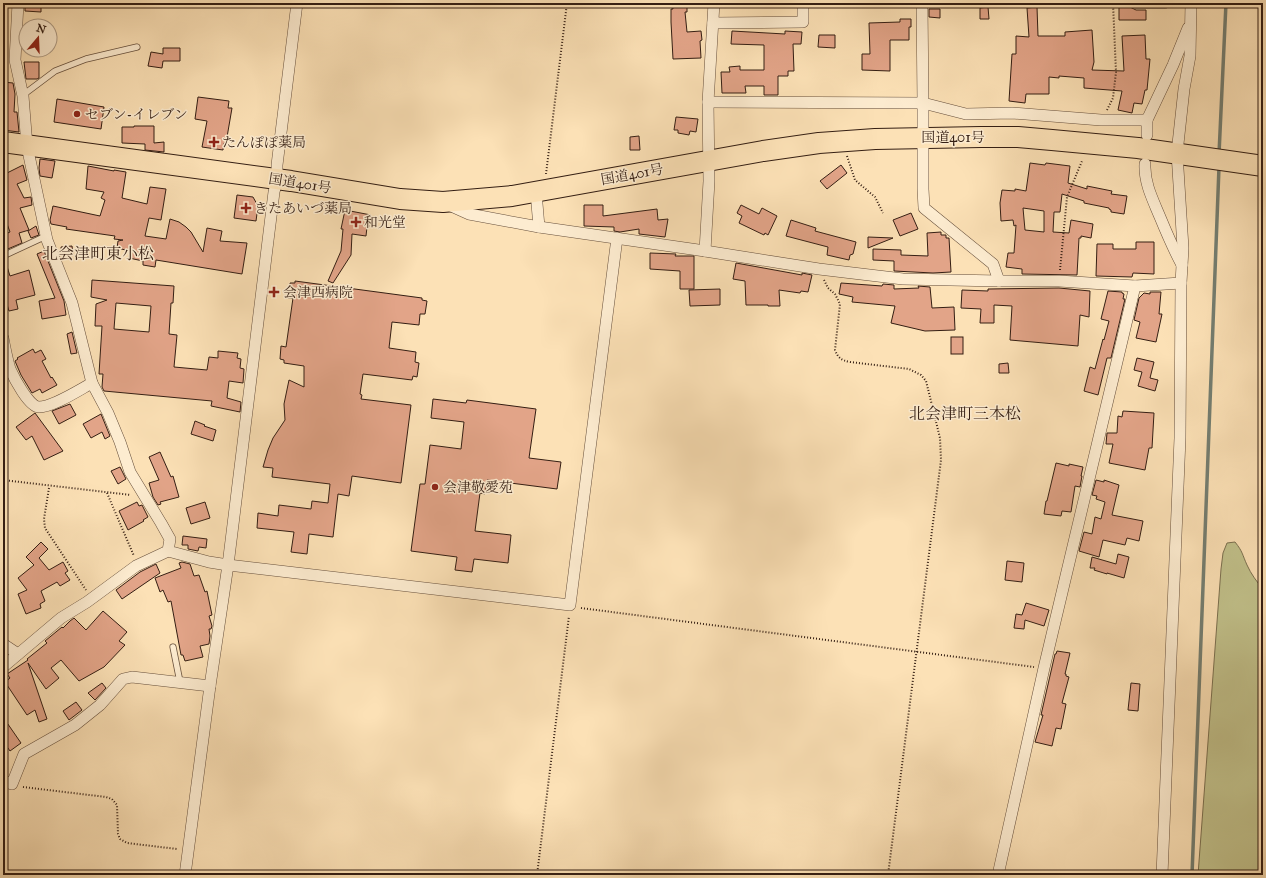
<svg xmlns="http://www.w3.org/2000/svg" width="1266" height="878" font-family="'IM FELL Great Primer','Noto Serif JP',serif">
<rect width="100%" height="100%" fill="#fce1b6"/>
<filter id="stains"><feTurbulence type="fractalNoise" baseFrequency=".005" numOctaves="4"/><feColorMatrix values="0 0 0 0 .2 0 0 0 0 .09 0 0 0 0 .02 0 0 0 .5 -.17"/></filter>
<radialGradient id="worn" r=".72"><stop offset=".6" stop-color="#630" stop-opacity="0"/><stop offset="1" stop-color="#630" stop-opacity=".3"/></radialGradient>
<path fill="#c2c28c" stroke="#7b7050" d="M 1235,542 C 1243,552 1242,554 1247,565 C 1251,574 1257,582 1263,589 L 1263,875 L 1198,875 L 1221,569 L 1223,553 L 1227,543 Z"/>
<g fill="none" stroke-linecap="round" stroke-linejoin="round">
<g stroke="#747e71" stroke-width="3.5">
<polyline points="1219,154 1226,3"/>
<polyline points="1192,875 1219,167"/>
</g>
</g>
<g fill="#e2a488" stroke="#341e13" fill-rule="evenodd">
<polygon points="25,3 41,3 41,12 25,11"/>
<polygon points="672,3 687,3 687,12 685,12 687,32 701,31 702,40 700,41 701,58 673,59 671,22 671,9 673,9"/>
<polygon points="988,7 989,19 980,19 980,8"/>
<polygon points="1037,7 1038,36 1065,36 1065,32 1092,30 1094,62 1092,70 1124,71 1122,36 1145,35 1146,59 1150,59 1147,90 1145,90 1142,104 1134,103 1132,113 1118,110 1122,91 1084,88 1084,78 1059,76 1059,78 1049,77 1049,94 1026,94 1025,103 1009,101 1012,54 1016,54 1016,36 1029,37 1027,8"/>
<polygon points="1119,7 1130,7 1136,10 1146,10 1146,20 1119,20"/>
<polygon points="929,9 940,9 940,18 929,17"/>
<polygon points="900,19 911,19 911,27 909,27 909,40 890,40 890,71 862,70 862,54 870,54 869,23 900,22"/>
<polygon points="732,31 785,34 785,31 802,32 801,44 793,44 794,71 788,71 788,76 778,76 778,95 764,95 764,86 745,86 746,93 722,93 721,72 730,72 729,67 740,66 740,70 764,70 764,45 731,44"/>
<polygon points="819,35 835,35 835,48 818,47"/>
<polygon points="163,48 180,48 180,61 163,61 162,68 148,66 151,52 163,54"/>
<polygon points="24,62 39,62 39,78 37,79 26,79"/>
<polygon points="3,82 13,83 15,94 14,112 17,112 19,132 3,130 3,118 5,118 7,99 3,99"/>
<polygon points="198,97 229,101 228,108 232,108 226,143 224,143 223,150 202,147 207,121 195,119"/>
<polygon points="57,99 104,107 101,129 54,122"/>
<polygon points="676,117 698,119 696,132 690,131 689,135 678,133 678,130 674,130"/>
<polygon points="134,126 154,126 154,143 164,142 164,152 145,150 145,144 122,143 122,127 134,127"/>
<polygon points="639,136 640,150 630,150 630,137"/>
<polygon points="40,159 55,161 52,178 40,176 39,168"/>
<path d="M 1030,163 L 1045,165 L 1046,163 L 1070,166 L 1068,183 L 1087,189 L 1087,186 L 1112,191 L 1111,194 L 1127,196 L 1124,214 L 1111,212 L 1111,210 L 1109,209 L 1109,208 L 1084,203 L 1084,201 L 1062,194 L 1060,212 L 1054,212 L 1053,232 L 1069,233 L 1071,220 L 1093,224 L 1091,238 L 1081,236 L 1081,238 L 1079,238 L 1077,275 L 1022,274 L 1022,269 L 1006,267 L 1008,253 L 1014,253 L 1016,225 L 1014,226 L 1013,220 L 1001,221 L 1000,203 L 1002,190 L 1015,191 L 1015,189 L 1026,191 ZM 1023,208 L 1044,211 L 1044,232 L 1025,230 Z"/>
<polygon points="23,165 27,180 17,184 24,198 31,197 32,205 20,208 29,230 19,233 22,243 3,251 3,235 10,232 3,213 3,175"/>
<polygon points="841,165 847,173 827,189 820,181"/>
<polygon points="88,166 114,171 114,170 126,172 122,198 147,204 150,187 166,189 161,220 149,218 145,236 166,239 170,219 179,222 186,227 191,232 203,252 207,228 222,231 220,241 247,243 242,274 156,260 155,267 143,265 143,261 129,258 130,251 117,248 118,241 123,240 114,239 115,236 66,229 67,227 51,224 50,220 53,206 100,216 105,200 101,198 104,192 86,189"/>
<polygon points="237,195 253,197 258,206 256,221 234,218"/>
<polygon points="584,205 603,205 603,216 657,209 658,220 668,219 665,237 639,234 639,229 620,232 614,231 614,227 584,226"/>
<polygon points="741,205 759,214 762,208 777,216 768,235 765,233 764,235 739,223 742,216 737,213"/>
<polygon points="345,210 371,215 369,227 367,227 366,236 352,234 351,255 333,283 328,281 341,251 343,229 341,229"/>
<polygon points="911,213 918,229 900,236 893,220"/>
<polygon points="791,220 816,228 815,231 856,242 853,254 850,255 849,260 827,255 828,247 786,236"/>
<polygon points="36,226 39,235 31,238 28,231"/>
<polygon points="941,232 941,235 946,235 946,238 949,238 951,272 933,273 894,271 894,261 873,260 873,249 901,250 901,255 928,256 927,233"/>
<polygon points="868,237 893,238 868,248"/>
<polygon points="1136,242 1154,242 1154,274 1133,273 1132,277 1096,276 1097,244 1113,244 1113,249 1136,249"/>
<polygon points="72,246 73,254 62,255 61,247"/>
<polygon points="44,251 64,301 66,315 42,319 39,301 55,298 37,254"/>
<polygon points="650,253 676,254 675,256 694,256 694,289 680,289 680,271 650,269"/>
<polygon points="5,260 10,276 29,270 35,295 16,300 18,309 9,311 6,301 3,302 3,261"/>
<polygon points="736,263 802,275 802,273 812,275 808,292 801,291 800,293 779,290 780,306 768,306 768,305 746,305 745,281 733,279"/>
<path d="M 92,280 L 174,286 L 173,303 L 171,303 L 169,334 L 177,335 L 174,367 L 207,370 L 209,357 L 218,358 L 218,351 L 238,353 L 237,358 L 241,359 L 240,368 L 244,369 L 243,383 L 229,381 L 227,398 L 241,402 L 240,412 L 211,406 L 212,401 L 104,391 L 102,387 L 103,374 L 99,374 L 102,326 L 95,326 L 96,304 L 107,300 L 91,297 ZM 116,303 L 151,306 L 149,332 L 114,329 Z"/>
<polygon points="295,281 422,298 422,300 427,301 425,314 420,314 419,325 392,322 389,348 416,352 415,362 419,363 417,377 413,376 412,380 363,374 360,394 362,395 361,399 411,405 401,483 352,476 349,496 338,494 333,537 309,534 307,554 291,552 294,532 257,528 258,513 278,516 279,505 311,509 312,501 328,503 330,484 272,477 273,468 263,467 268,450 273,438 285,420 284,404 289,380 304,387 304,366 284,363 284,360 280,359 281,346 286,347 293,298 288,298 290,283 295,283"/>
<polygon points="841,283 882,286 883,284 894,285 894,289 919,288 918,286 930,287 932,308 954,307 955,330 925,331 891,323 895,306 852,302 853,297 839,294"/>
<polygon points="1059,288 1090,291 1089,317 1080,315 1078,346 1010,340 1012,306 994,305 994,323 980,323 981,309 961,308 962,290 988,291 988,289"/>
<polygon points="720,289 720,305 690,306 689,290"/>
<polygon points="1108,291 1122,292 1122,293 1124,294 1123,299 1125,299 1111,358 1107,358 1098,395 1084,391 1090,367 1095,369 1103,339 1104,340 1109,321 1101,319"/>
<polygon points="1150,292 1161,292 1159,314 1162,314 1156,342 1136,338 1140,322 1134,320 1139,298 1144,293 1150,294"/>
<polygon points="72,332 77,353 71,354 67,334"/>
<rect x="951" y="337" width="12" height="17"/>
<polygon points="33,349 35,353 41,350 46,359 42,361 51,378 52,377 57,385 42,393 40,389 32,393 21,375 15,361 18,359 17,358"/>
<polygon points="1137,358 1154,362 1150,378 1158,380 1155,391 1138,386 1142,372 1134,370"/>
<polygon points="1008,363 1009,373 999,373 999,364"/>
<polygon points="433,399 466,403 467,400 536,409 529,458 561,462 557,489 487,480 485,494 480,493 475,531 511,535 508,563 474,559 472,572 455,570 457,557 411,551 420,484 425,484 430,445 461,449 464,422 431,418"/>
<polygon points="70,404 76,415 59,424 52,411"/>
<polygon points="1123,411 1154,413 1152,448 1149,448 1145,470 1109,463 1113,444 1106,444 1107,433 1117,433 1118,416 1122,417"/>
<polygon points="35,413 63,451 44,460 32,436 26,440 16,427"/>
<polygon points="101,414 110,436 105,439 102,432 91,438 83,424"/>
<polygon points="195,421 205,425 204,426 216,430 213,441 191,434"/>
<polygon points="160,452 171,477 173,476 179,497 160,502 161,504 158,505 153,497 149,483 159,480 149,457"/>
<polygon points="1056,463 1069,466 1069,464 1083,467 1081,476 1082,476 1080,487 1075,486 1071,512 1062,511 1061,516 1044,514 1046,501 1047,501"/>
<polygon points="120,467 126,479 118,484 111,471"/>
<polygon points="1096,480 1104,482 1104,480 1119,485 1112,515 1143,521 1139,541 1127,538 1125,545 1103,540 1099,557 1079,551 1084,532 1092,534 1095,517 1101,519 1105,502 1096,499 1097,496 1092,495"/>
<polygon points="137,502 139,506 142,505 148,517 143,520 144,521 128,530 119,511"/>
<polygon points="205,502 210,518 191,524 186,508"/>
<polygon points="183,536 207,539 206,548 199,547 198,551 188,549 188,545 182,545"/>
<polygon points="41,542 48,549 39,558 49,570 63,562 68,571 65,573 70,580 60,586 57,582 41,591 45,601 40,604 41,608 26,614 18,594 27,590 18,578 34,565 26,557"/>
<polygon points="1118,554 1129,557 1124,578 1107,573 1107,574 1094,570 1095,568 1090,568 1092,557 1116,564"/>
<polygon points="1007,561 1024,563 1022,582 1005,580"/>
<polygon points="182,562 190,564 194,576 199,575 205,592 207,591 212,615 209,616 212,626 211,629 209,629 210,636 209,644 200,646 203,657 185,661 183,655 181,655 171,601 168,602 163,590 160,592 155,578 181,568 179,563"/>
<polygon points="156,564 160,573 122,599 116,590 140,572"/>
<polygon points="1026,603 1049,610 1044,626 1025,620 1024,629 1014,628 1016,614 1022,615"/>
<polygon points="103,611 127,632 119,641 125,645 104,667 79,681 61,660 51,668 59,678 46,689 28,663 47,719 39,722 35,710 27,715 5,682 10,678 7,674 28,660 27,659 47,643 45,641 62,627 63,628 70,621 74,618 86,630"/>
<polygon points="1057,651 1070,653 1065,674 1066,674 1066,676 1069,677 1062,703 1066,704 1061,729 1056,728 1052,746 1035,742 1043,715 1041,715 1055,654 1056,654"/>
<polygon points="102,683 106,688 95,700 88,693"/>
<polygon points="1131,683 1140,684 1138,711 1128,710"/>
<polygon points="76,702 82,710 69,720 63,711"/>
<polygon points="3,717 21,743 10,751 3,741"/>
</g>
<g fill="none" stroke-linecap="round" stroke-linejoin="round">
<defs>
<g id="lane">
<polyline points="23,95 55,71 86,59 137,47"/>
<polyline points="3,256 46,236"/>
<polyline points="173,647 180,682"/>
</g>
<g id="street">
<polyline points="18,3 15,60 23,96 27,146 47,240 72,303 92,383 108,413 120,442 130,472 161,523 170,539 168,551 209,562 228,565 274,192 277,180 277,165 297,3"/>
<polyline points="922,3 923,103 966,114 1012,113 1101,120 1147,120"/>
<polyline points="1136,3 1164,3"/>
<polyline points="713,23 803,22 803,3"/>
<polyline points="708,102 923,103 923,189 924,208 993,264 999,281"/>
<polyline points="1147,135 1147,120 1173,65 1188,28"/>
<path d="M 1145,164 C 1144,183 1153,200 1160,217 C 1167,234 1174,250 1182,265"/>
<polyline points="536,192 539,227"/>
<polyline points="449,205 469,214 539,227 705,251 819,269 903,279 999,281 1059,281 1135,286 1044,668 998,875"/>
<polyline points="705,251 709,181 708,102 714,3"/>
<polyline points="1135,286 1181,283"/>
<path d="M 3,338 C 5,348 7,359 10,369 C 14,378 29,407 39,407 C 53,407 79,390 92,383"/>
<polyline points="3,644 18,654"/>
<polyline points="3,667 61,618 87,602 136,566 168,551"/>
<polyline points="3,781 12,784 24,754 75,725 100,705 123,679 132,677 210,686"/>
<polyline points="185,875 210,686 228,565 570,605 617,238"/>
<polyline points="1162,875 1180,438 1181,283 1183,248 1177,153 1184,89 1190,56 1191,3"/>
</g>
<polyline id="highway" points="3,142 291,181 400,199 443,202 512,196 763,151 819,143 875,139 981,137 1018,137 1052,140 1138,148 1263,166"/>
</defs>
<use href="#lane" stroke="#664f3c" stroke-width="7"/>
<use href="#street" stroke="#664f3c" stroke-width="12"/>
<use href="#highway" stroke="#341e13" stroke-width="22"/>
<g stroke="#341e13" stroke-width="2" stroke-dasharray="1 2" stroke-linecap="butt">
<polyline points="1107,110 1113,98 1116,72 1113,3"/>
<polyline points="847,156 855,180 875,197 883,213"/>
<polyline points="546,174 567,3"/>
<polyline points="1060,270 1067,197 1082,161"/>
<path d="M 824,280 L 828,288 L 835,294 L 840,304 L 835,350 C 838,358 841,360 850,362 L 909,369 L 921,375 L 926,381 L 928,389 L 940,438 L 941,460 L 888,875"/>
<polyline points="3,480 131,495"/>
<polyline points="49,488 44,519 45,528 86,590"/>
<polyline points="107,493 134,556"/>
<polyline points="581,608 1034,667"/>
<polyline points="23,787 106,797 112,799 117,805 118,834 120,839 127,843 177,849"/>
<polyline points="537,875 569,616"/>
</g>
<use href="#lane" stroke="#fdecd0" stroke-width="5.5"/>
<use href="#street" stroke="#fdecd0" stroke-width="11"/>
<use href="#highway" stroke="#fce1b6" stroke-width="20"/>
</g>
<g fill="#8f2418" stroke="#fdecd0" stroke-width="1.5">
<circle cx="77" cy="114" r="4"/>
<path d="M212 136h4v4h4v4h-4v4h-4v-4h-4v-4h4z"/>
<path d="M244 202h4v4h4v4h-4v4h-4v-4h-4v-4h4z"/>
<path d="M354 216h4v4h4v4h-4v4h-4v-4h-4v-4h4z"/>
<path d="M272 286h4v4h4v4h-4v4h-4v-4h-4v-4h4z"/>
<circle cx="435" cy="487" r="4"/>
</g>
<g text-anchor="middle" stroke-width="3" stroke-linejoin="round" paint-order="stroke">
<g font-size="14" fill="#341e13" stroke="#fdecd0" text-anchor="start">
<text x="85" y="119">セブン-イレブン</text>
<text x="222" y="147">たんぽぽ薬局</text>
<text x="254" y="213">きたあいづ薬局</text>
<text x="364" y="227">和光堂</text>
<text x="283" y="297">会津西病院</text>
<text x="443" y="492">会津敬愛苑</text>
</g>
<g font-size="14" fill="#341e13" stroke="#fdecd0">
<text x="953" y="142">国道401号</text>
<text transform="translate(632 174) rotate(-10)" y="5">国道401号</text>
<text transform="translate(300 183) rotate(9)" y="5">国道401号</text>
</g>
<g font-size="16" fill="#341e13" stroke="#fdecd0">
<text x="98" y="259">北会津町東小松</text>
<text x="965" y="419">北会津町三本松</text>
</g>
</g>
<rect width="1266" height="878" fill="none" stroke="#fce1b6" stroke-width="16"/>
<rect x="4" y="4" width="1258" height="870" fill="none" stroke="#341e13" stroke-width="2"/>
<rect x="8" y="8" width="1250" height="862" fill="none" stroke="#341e13"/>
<g transform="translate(38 38) rotate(19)"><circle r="19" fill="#fdecd0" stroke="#ad9a84"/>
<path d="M0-3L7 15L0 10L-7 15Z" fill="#8f2418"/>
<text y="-6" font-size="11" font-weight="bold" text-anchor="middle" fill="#341e13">N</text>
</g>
<rect width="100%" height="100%" filter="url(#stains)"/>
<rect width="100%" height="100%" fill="url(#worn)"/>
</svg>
